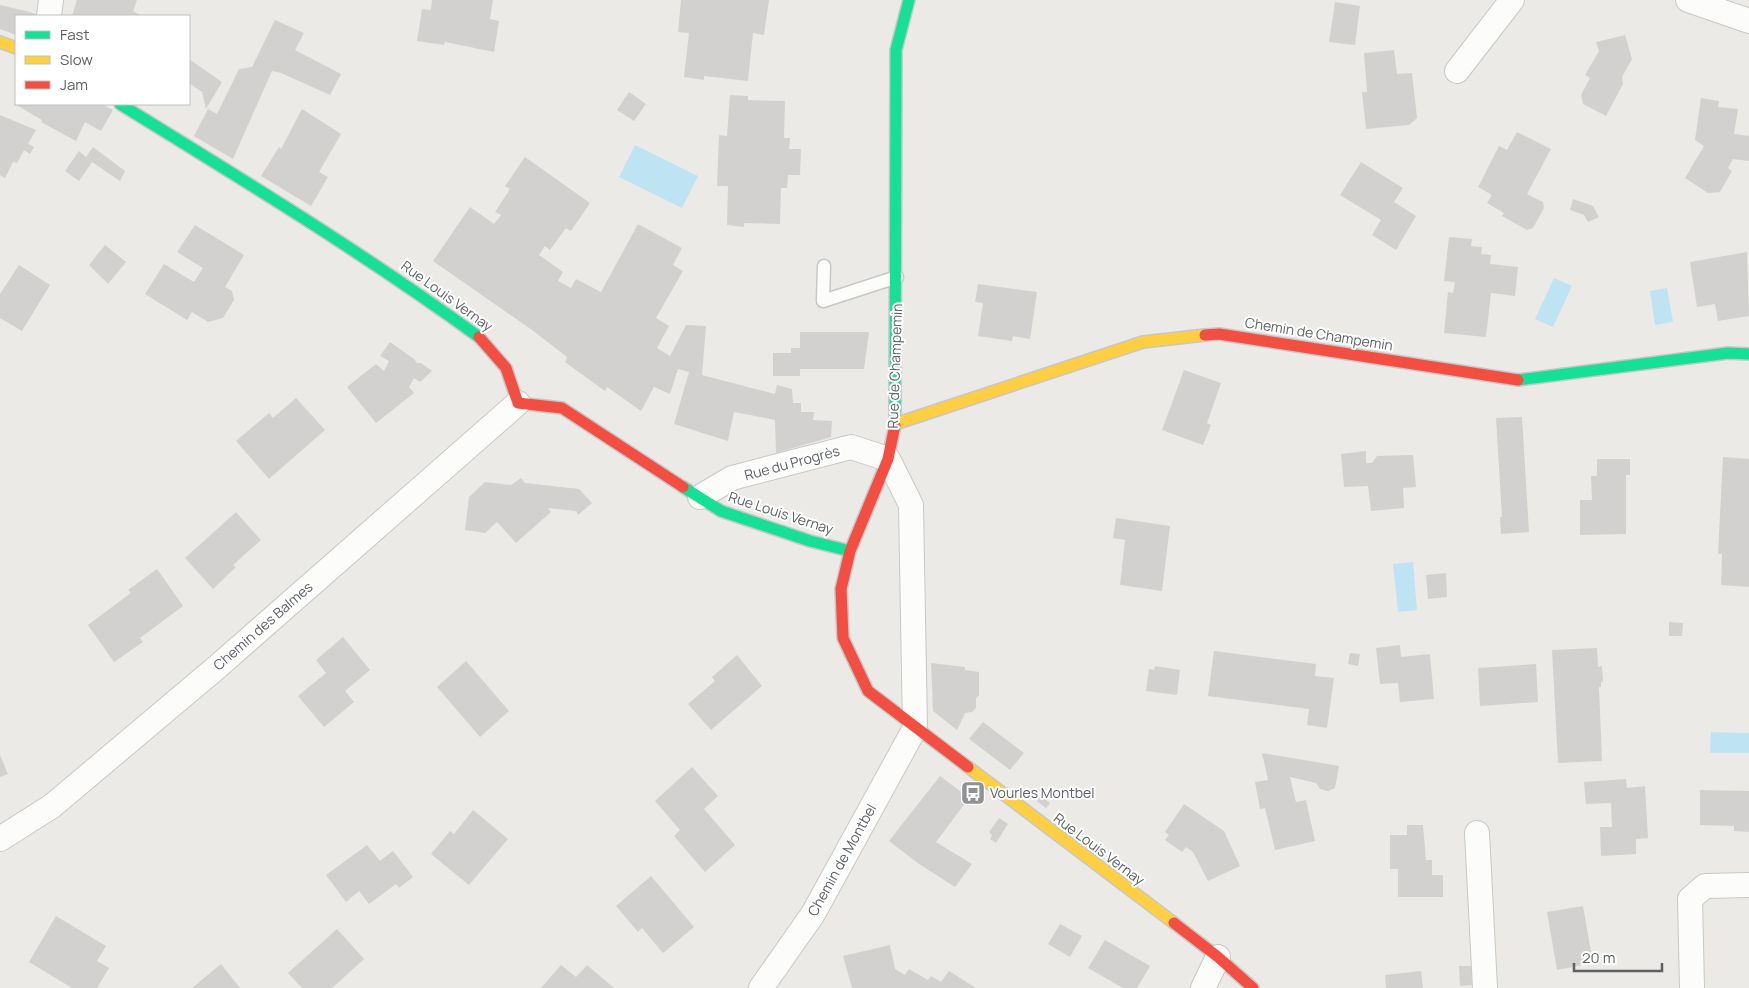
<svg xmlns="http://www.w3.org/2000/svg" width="1749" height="988" font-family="Manrope,sans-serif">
<rect width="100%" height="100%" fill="#eceae7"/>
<g fill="#bee4f3">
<polygon points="635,145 698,176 682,208 619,177"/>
<polygon points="1554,278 1572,286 1553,327 1535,319"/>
<polygon points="1667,288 1673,322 1655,325 1650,291"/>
<polygon points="1413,562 1417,610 1398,612 1393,564"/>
<polygon points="1711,732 1749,733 1749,753 1710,753"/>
</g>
<g fill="#d3d1d0">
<polygon points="77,0 137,0 133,11 142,16 72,16"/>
<polygon points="432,0 493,0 490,19 499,21 494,52 445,42 444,45 417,41 422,9 431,10"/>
<polygon points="681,0 769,0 764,35 753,33 748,81 704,76 704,80 684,77 689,33 678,32"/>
<polygon points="1335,2 1360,6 1355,45 1329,42"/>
<polygon points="0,5 30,12 40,16 16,16 16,35 0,29"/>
<polygon points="275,20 304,33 295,50 341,74 330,95 281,73 272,71 233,159 194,136 208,109 217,114 239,69 252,67"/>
<polygon points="1625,35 1632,59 1622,77 1623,84 1606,116 1583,104 1581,95 1590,78 1585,75 1599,51 1596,42"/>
<polygon points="1394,50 1397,74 1412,73 1417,118 1409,125 1366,129 1362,92 1367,92 1364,53"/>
<polygon points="189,59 222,82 206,109 202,92 189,83"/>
<polygon points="629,92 646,104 634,121 617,110"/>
<polygon points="730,95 748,96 748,100 785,101 784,138 790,138 789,149 801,149 800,175 788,175 787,188 781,188 780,224 744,223 744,227 727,225 728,186 717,186 719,135 727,136"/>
<polygon points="1701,98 1719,101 1718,107 1738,109 1734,134 1749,136 1749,161 1733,159 1728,168 1732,171 1720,192 1708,193 1685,178 1704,146 1695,140"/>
<polygon points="19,104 102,104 113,110 101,131 85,122 76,141 41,122 42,120 18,106"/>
<polygon points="302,109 341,134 319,172 328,177 311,206 261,176 279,147 281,149"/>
<polygon points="0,115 36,130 28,144 34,147 30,154 24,150 17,163 13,162 5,178 0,175"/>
<polygon points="1517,132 1551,149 1527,194 1543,202 1544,208 1533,228 1527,230 1502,216 1504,213 1487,203 1492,195 1478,187 1499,146 1507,150"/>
<polygon points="93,147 125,171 120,181 92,162 79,181 65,171 79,151 86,157"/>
<polygon points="525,157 590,203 571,231 566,228 550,250 545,246 539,255 563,272 558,281 571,288 576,279 601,292 638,224 682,248 673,265 683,271 656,318 669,326 657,348 670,356 686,325 706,326 702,375 775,394 777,385 792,389 793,403 801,403 801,412 814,412 813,420 832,421 831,437 776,453 775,420 734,412 728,441 674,424 689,372 678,369 670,394 654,387 641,411 607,387 605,391 565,362 567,357 532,330 433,261 470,207 494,224 501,215 495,212 510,189 505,186"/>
<polygon points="1361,162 1403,188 1394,202 1416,216 1396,250 1372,235 1381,220 1340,195"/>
<polygon points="1573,199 1593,206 1599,217 1588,222 1584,215 1570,210"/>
<polygon points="195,225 244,255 225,287 232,291 234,300 223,318 208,322 192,312 187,320 145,294 164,264 194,282 203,268 177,252"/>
<polygon points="1449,237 1472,239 1471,246 1482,247 1481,254 1491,255 1490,264 1518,267 1515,296 1491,293 1486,337 1444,333 1448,292 1453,293 1455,282 1444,281"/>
<polygon points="105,245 126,262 108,284 89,265"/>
<polygon points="1747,252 1749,316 1718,321 1715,304 1697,307 1690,262"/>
<polygon points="19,265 50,285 22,331 0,318 0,294"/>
<polygon points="978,284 1037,292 1030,339 1013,336 1012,341 978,336 983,303 975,302"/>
<polygon points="800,332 869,332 864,369 800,369 800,376 773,376 773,353 791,353 791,348 800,348"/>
<polygon points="390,342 414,359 417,363 421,363 432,371 420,382 414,378 409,387 414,393 376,423 347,387 376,364 384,371 389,361 380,356"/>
<polygon points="1184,370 1221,383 1207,423 1211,425 1203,445 1162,430"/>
<polygon points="296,398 325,430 269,479 236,441 269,413 273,418"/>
<polygon points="1522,417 1529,532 1501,534 1500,517 1502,517 1496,418"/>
<polygon points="1366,451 1366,463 1372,463 1377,456 1413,455 1416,487 1403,488 1404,508 1371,511 1368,486 1344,487 1341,454"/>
<polygon points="1723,457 1749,459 1749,587 1721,585 1722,554 1718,554"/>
<polygon points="1597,459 1630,459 1630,475 1626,475 1626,534 1580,535 1580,500 1592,500 1591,476 1597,476"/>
<polygon points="521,478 525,483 579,489 592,503 578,515 576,511 548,508 551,512 516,543 497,522 485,533 465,530 469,497 485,482 511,485"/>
<polygon points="236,512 261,540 233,565 236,567 213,589 185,558"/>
<polygon points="1116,518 1170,526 1162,591 1120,585 1125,540 1113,538"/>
<polygon points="157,569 183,606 140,638 143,642 114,662 88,625 131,593 128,590"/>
<polygon points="1446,573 1447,597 1428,599 1426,575"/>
<polygon points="1669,622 1683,623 1682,636 1669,636"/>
<polygon points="343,637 370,670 345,691 354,702 324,727 298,696 326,673 316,660"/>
<polygon points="1400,645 1401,657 1430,654 1434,699 1400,702 1398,683 1380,684 1376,648"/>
<polygon points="1597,648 1598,667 1602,666 1603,682 1601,682 1601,687 1599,687 1602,761 1558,763 1552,650"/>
<polygon points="1214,651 1316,664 1315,676 1334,678 1327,728 1307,725 1309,709 1208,696"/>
<polygon points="1350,653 1360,654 1358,666 1348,664"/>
<polygon points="737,655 762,686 711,730 688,704 715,681 712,677"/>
<polygon points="466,661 509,711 480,737 437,687"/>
<polygon points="931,663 965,667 965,670 979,672 979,695 976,698 976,708 972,712 965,713 957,730 933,711"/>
<polygon points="1536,664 1538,702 1480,706 1478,668"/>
<polygon points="1155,666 1180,670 1177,695 1146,691 1149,669 1154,670"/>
<polygon points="983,722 1024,753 1010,770 969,739"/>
<polygon points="1262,753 1339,766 1335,788 1328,791 1320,789 1316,783 1290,777 1296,802 1306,800 1315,841 1275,850 1265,808 1260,809 1255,782 1268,780"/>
<polygon points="0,755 8,774 0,777"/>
<polygon points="692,767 718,796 704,809 735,845 705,872 674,836 680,830 655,801"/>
<polygon points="940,776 969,798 936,842 972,864 955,887 919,864 889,841"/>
<polygon points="1626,779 1627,788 1645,786 1648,838 1636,839 1636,854 1601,856 1600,827 1612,827 1611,803 1586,804 1584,782"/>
<polygon points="1700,790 1749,791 1749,832 1734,831 1734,826 1700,825"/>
<polygon points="1041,796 1050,803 1046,808 1037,801"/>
<polygon points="1184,804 1224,831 1240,866 1208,881 1193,852 1186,847 1182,852 1165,840 1169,835 1165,832"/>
<polygon points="473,810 508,839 469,885 431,854 450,831 454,834"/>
<polygon points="999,818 1008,824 996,843 990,839 992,835 989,832"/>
<polygon points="1407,825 1423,825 1426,860 1432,860 1432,875 1443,875 1443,897 1398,897 1398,869 1390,869 1390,835 1407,835"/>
<polygon points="367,845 380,861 393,851 413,877 399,888 396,884 369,904 359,891 346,902 326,875"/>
<polygon points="651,876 694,927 663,953 642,928 638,932 616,906"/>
<polygon points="1583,906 1593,963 1557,970 1547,912"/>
<polygon points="56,916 106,946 97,961 109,968 97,988 72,988 29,962"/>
<polygon points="1060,924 1082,936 1070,957 1048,944"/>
<polygon points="337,929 364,959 332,988 302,988 288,973"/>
<polygon points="1105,940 1150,966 1137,988 1123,988 1088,968"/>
<polygon points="890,945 895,969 905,975 909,969 928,980 931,976 941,982 949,971 976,988 852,988 843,956"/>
<polygon points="221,964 240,988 192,988"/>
<polygon points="561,965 576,977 587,965 614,988 541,988"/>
<polygon points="1459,966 1471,966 1472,985 1460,986"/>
<polygon points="1421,971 1423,988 1386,988 1385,975"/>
</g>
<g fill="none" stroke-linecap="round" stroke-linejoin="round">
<defs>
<polyline id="lane" points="824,266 823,301 897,277"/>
<g id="street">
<polyline points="1688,0 1749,21"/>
<polyline points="49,16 51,0"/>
<polyline points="1457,71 1512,0"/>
<polyline points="700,497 732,478 851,447 888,459 911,505 915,728 813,914 761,988"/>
<polyline points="1477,833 1485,988"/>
<polyline points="0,839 52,806 216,668 518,403"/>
<polyline points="1203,988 1218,957"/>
<polyline points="1692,988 1690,899 1705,886 1749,885"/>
</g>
<g id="fast">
<path d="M 120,104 C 242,179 363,253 479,337"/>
<polyline points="1518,380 1728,353 1749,354"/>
<polyline points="895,425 896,50 909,0"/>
<polyline points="683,487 721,511 810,541 850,551"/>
</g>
<g id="slow">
<polyline points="0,42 16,48"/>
<polyline points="895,424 1143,342 1205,335"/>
<polyline points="968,767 1174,923"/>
</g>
<g id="jam">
<polyline points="1205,335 1219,334 1518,380"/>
<polyline points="479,337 506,368 518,403 562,408 683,487"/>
<polyline points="895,425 888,459 850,551 841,589 843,638 868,691 968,767"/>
<polyline points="1174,923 1218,957 1253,988"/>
</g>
</defs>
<use href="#lane" stroke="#c8c8c7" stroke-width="15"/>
<use href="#street" stroke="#c8c8c7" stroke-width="26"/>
<use href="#fast" stroke="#c6c7c6" stroke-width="14"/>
<use href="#slow" stroke="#c6c7c6" stroke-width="14"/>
<use href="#jam" stroke="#c6c7c6" stroke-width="14"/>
<use href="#lane" stroke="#fcfcfb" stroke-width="12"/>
<use href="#street" stroke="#fcfcfb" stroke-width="24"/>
<use href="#fast" stroke="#16e098" stroke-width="11"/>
<use href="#slow" stroke="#ffcf43" stroke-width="11"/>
<use href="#jam" stroke="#f24e42" stroke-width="11"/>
</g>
<defs>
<symbol id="bus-square" viewBox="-11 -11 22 22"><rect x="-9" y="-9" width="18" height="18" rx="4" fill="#8f9192" stroke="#fff"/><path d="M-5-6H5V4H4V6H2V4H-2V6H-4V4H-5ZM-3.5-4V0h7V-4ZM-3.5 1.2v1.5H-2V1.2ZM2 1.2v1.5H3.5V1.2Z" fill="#fff"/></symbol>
</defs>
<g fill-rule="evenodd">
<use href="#bus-square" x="959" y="779" width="28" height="28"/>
</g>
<g text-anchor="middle" stroke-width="4" stroke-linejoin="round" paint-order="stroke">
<g font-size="14" fill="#5d6164" stroke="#fff">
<text transform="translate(447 296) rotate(36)" y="5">Rue Louis Vernay</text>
<text transform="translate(1319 334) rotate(9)" y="5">Chemin de Champemin</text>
<text transform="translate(895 366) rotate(-88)" y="5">Rue de Champemin</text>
<text transform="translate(792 463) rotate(-15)" y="5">Rue du Progrès</text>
<text transform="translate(781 513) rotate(18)" y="5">Rue Louis Vernay</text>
<text transform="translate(263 626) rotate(-41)" y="5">Chemin des Balmes</text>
<text transform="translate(1099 849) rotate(37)" y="5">Rue Louis Vernay</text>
<text transform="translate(842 860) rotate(-61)" y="5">Chemin de Montbel</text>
</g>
<g font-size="14" fill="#5d6164" stroke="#fff" text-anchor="start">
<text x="990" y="798">Vourles Montbel</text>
</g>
</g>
<rect x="15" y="15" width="175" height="90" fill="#ffffff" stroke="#bec0c1"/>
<rect x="25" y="31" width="25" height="8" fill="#16e098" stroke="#bec0c1"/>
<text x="60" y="40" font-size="15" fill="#5d6164">Fast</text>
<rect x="25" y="56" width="25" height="8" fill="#ffcf43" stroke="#bec0c1"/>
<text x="60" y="65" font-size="15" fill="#5d6164">Slow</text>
<rect x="25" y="81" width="25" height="8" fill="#f24e42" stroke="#bec0c1"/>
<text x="60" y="90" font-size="15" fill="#5d6164">Jam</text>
<path d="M1574 963v8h88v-8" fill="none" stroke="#5d6164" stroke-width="2.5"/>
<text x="1582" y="963" font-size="15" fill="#5d6164" stroke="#ffffff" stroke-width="4" paint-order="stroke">20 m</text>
</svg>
